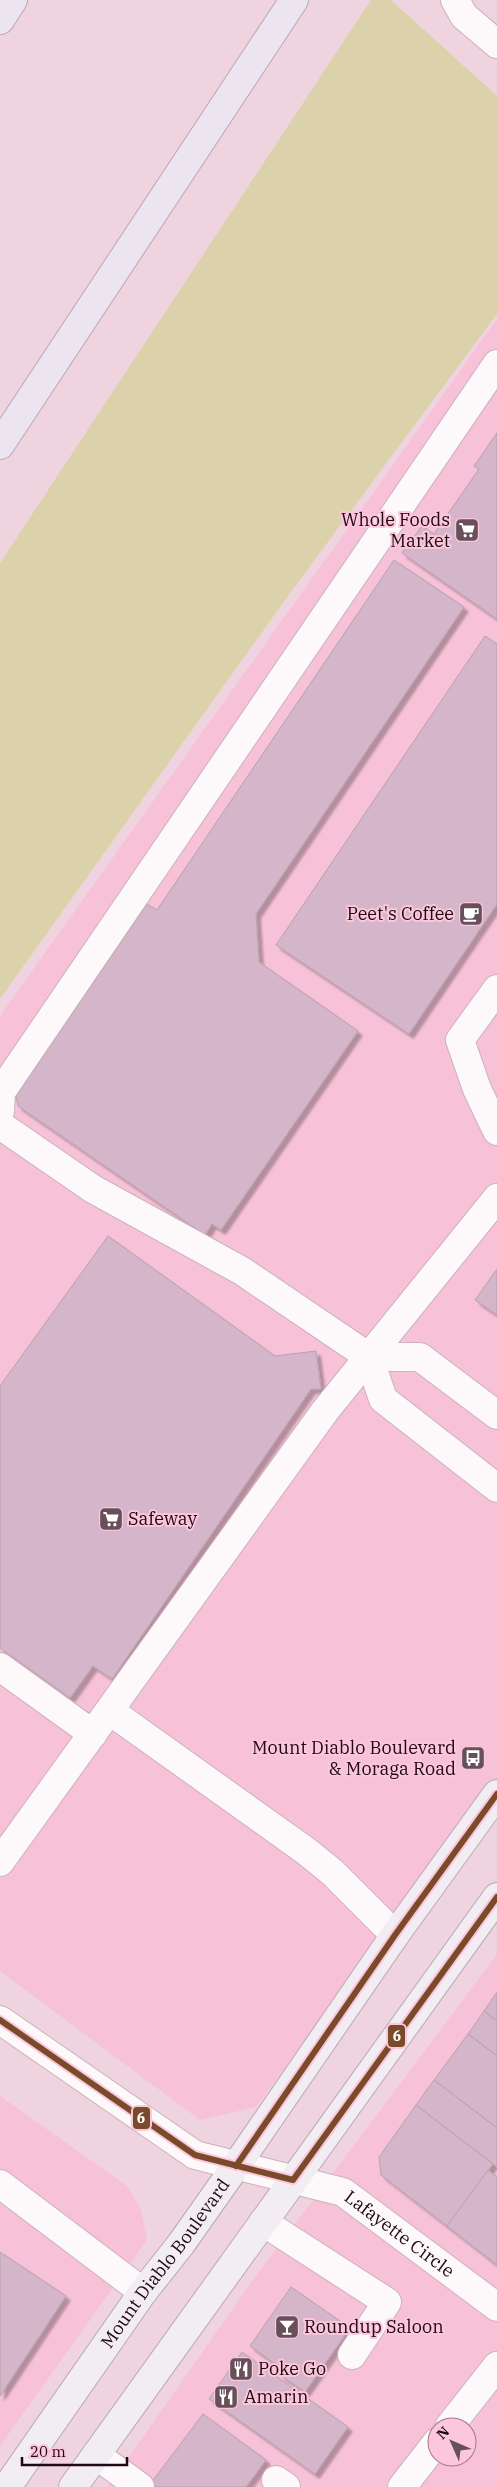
<svg xmlns="http://www.w3.org/2000/svg" width="497" height="2487" font-family="'IBM Plex Serif',serif">
<defs>
<filter id="shadow"><feDropShadow dx="4.5" dy="4.5" stdDeviation="1" flood-color="#0004"/></filter>
</defs>
<rect width="100%" height="100%" fill="#efd3de"/>
<g fill="#f7c2d7" fill-rule="evenodd">
<polygon points="497,319 497,1779 256,2107 200,2120 0,1971 0,1016"/>
<path d="M 497,1954 L 497,2487 L 108,2487 L 255,2277 ZM 437,2427 L 467,2427 L 467,2457 L 437,2457 Z"/>
<polygon points="0,2096 127,2186 141,2210 147,2240 0,2446"/>
</g>
<polygon fill="#dbd2ab" points="371,0 391,0 497,96 497,314 290,593 0,999 0,563"/>
<g fill="#d4b5c9" stroke="#b7a2ae" filter="url(#shadow)">
<polygon points="497,433 497,619 402,553 422,526 434,534 479,469 474,466"/>
<polygon points="394,560 464,607 256,914 259,962 358,1031 221,1230 212,1224 205,1235 18,1106 16,1096 147,904 157,910"/>
<polygon points="485,636 497,644 497,904 409,1034 276,945"/>
<polygon points="108,1236 275,1356 316,1351 321,1389 311,1389 112,1679 93,1666 70,1698 0,1648 0,1386"/>
<polygon points="497,1269 497,1315 475,1300"/>
<polygon points="497,1992 497,2021 484,2011"/>
<polygon points="484,2011 497,2021 497,2056 468,2034"/>
<polygon points="468,2034 497,2056 497,2128 434,2080"/>
<polygon points="434,2080 497,2128 497,2167 416,2105"/>
<polygon points="416,2105 493,2164 447,2226 381,2175 379,2157"/>
<polygon points="488,2170 497,2177 497,2265 447,2226"/>
<polygon points="0,2252 66,2296 0,2396"/>
<polygon points="291,2287 350,2328 305,2392 280,2375 284,2370 250,2346"/>
<polygon points="242,2352 348,2427 315,2474 209,2399"/>
<polygon points="203,2414 266,2460 246,2487 157,2487 151,2483"/>
</g>
<g fill="none" stroke-linecap="round" stroke-linejoin="round">
<defs>
<g id="minor">
<polyline points="455,0 464,16 497,44"/>
<polyline points="497,989 460,1040 477,1089 497,1131"/>
<polyline points="0,1111 1,1092 497,364"/>
<polyline points="0,1125 93,1189 242,1271 369,1357 420,1357 497,1415"/>
<polyline points="369,1357 383,1399 497,1488"/>
<polyline points="0,1667 93,1734"/>
<polyline points="110,1711 306,1851 332,1872 395,1935"/>
<polyline points="0,1862 325,1411 497,1198"/>
<path id="s1" d="M 0,2020 L 195,2155 L 343,2192 L 497,2307"/>
<polyline points="0,2184 143,2292"/>
<polyline points="263,2222 387,2302 352,2355"/>
<polyline points="449,2427 497,2366"/>
<polyline points="96,2455 140,2487"/>
<polyline points="276,2480 286,2487"/>
<polyline points="402,2487 437,2442"/>
</g>
<g id="major">
<path id="s2" d="M 7,2487 L 143,2292 L 181,2244 L 236,2166 L 395,1935 L 497,1794"/>
<polyline points="73,2487 497,1897"/>
</g>
<g id="highway">
<polyline points="0,20 13,0"/>
<polyline points="0,445 294,0"/>
</g>
</defs>
<use href="#minor" stroke="#cbb2bc" stroke-width="30"/>
<use href="#major" stroke="#b8a8b6" stroke-width="30"/>
<use href="#highway" stroke="#b8a8b6" stroke-width="30"/>
<use href="#minor" stroke="#fdf8fa" stroke-width="28"/>
<use href="#major" stroke="#f2ecf3" stroke-width="28"/>
<use href="#highway" stroke="#ece5f0" stroke-width="28"/>
<defs>
<g id="bus-1">
<polyline points="0,2020 195,2155 293,2180 497,1897"/>
<polyline points="236,2166 395,1935 497,1794"/>
</g>
</defs>
<use href="#bus-1" stroke="#fcc6db" stroke-width="10"/>
<use href="#bus-1" stroke="#7a4b2a" stroke-width="6"/>
</g>
<defs>
<symbol id="supermarket-square" viewBox="-11 -11 22 22"><rect x="-9" y="-9" width="18" height="18" rx="4" fill="#68505a" stroke="#fcc6db"/><path d="M-6-5.5h2.5l.6 2H6L4.5 2H-2.5L-4.4-4H-6ZM-1.5 3.2a1.3 1.3 0 1 0 .1 0ZM3 3.2a1.3 1.3 0 1 0 .1 0Z" fill="#fff"/></symbol>
<symbol id="cafe-square" viewBox="-11 -11 22 22"><rect x="-9" y="-9" width="18" height="18" rx="4" fill="#68505a" stroke="#fcc6db"/><path d="M-5.5-4.5H6V0H3Q3 3.5 0 3.5H-2.5Q-5.5 3.5-5.5 0ZM3-3.2v2h1.7v-2ZM-6 4.5H4V6H-6Z" fill="#fff"/></symbol>
<symbol id="bus-square" viewBox="-11 -11 22 22"><rect x="-9" y="-9" width="18" height="18" rx="4" fill="#68505a" stroke="#fcc6db"/><path d="M-5-6H5V4H4V6H2V4H-2V6H-4V4H-5ZM-3.5-4V0h7V-4ZM-3.5 1.2v1.5H-2V1.2ZM2 1.2v1.5H3.5V1.2Z" fill="#fff"/></symbol>
<symbol id="bar-square" viewBox="-11 -11 22 22"><rect x="-9" y="-9" width="18" height="18" rx="4" fill="#68505a" stroke="#fcc6db"/><path d="M-6-5H6L.8 .8V4.5H3.5V6h-7V4.5H-.8V.8Z" fill="#fff"/></symbol>
<symbol id="restaurant-square" viewBox="-11 -11 22 22"><rect x="-9" y="-9" width="18" height="18" rx="4" fill="#68505a" stroke="#fcc6db"/><path d="M-5-6h1v4h1v-4h1v4h1v-4h1v5L-1.5 .5V6h-2V.5L-5-1ZM5-6V6H3V1.5H1.5Q1.5-4 5-6Z" fill="#fff"/></symbol>
</defs>
<g fill-rule="evenodd">
<use href="#supermarket-square" x="453" y="516" width="28" height="28"/>
<use href="#cafe-square" x="457" y="900" width="28" height="28"/>
<use href="#supermarket-square" x="97" y="1505" width="28" height="28"/>
<use href="#bus-square" x="459" y="1744" width="28" height="28"/>
<use href="#bar-square" x="273" y="2313" width="28" height="28"/>
<use href="#restaurant-square" x="227" y="2355" width="28" height="28"/>
<use href="#restaurant-square" x="212" y="2383" width="28" height="28"/>
</g>
<g text-anchor="middle" stroke-width="4" stroke-linejoin="round" paint-order="stroke">
<g font-size="18" fill="#200913" stroke="#fcc6db" text-anchor="start">
<text x="450" y="526" text-anchor="end">Whole Foods<tspan x="450" dy="21">Market</tspan></text>
<text x="454" y="920" text-anchor="end">Peet's Coffee</text>
<text x="128" y="1525">Safeway</text>
<text x="456" y="1754" text-anchor="end">Mount Diablo Boulevard<tspan x="456" dy="21">&amp; Moraga Road</tspan></text>
<text x="304" y="2333">Roundup Saloon</text>
<text x="258" y="2375">Poke Go</text>
<text x="244" y="2403">Amarin</text>
</g>
<g font-size="18" fill="#200913" stroke="#fcc6db">
<text dy="6" stroke="none"><textPath href="#s1" startOffset="460">Lafayette Circle</textPath></text>
<text dy="6" stroke="none"><textPath href="#s2" startOffset="274">Mount Diablo Boulevard</textPath></text>
</g>
</g>
<g stroke="#fcc6db" stroke-width="2">
<rect x="387" y="2024" width="19" height="24" rx="5" fill="#7a4b2a"/>
<rect x="132" y="2106" width="19" height="24" rx="5" fill="#7a4b2a"/>
</g>
<g font-size="14" text-anchor="middle" font-weight="bold" fill="#fff">
<text x="397" y="2041">6</text>
<text x="141" y="2123">6</text>
</g>
<g transform="translate(452 2442) rotate(315)"><circle r="24" fill="#fcc6db" stroke="#a47a8b"/>
<path d="M0-4L9 19L0 12L-9 19Z" fill="#68505a"/>
<text y="-8" font-size="14" font-weight="bold" text-anchor="middle" fill="#200913">N</text>
</g>
<path d="M22 2457v8h105v-8" fill="none" stroke="#200913" stroke-width="2.5"/>
<text x="30" y="2457" font-size="15" fill="#200913" stroke="#fcc6db" stroke-width="4" paint-order="stroke">20 m</text>
</svg>
